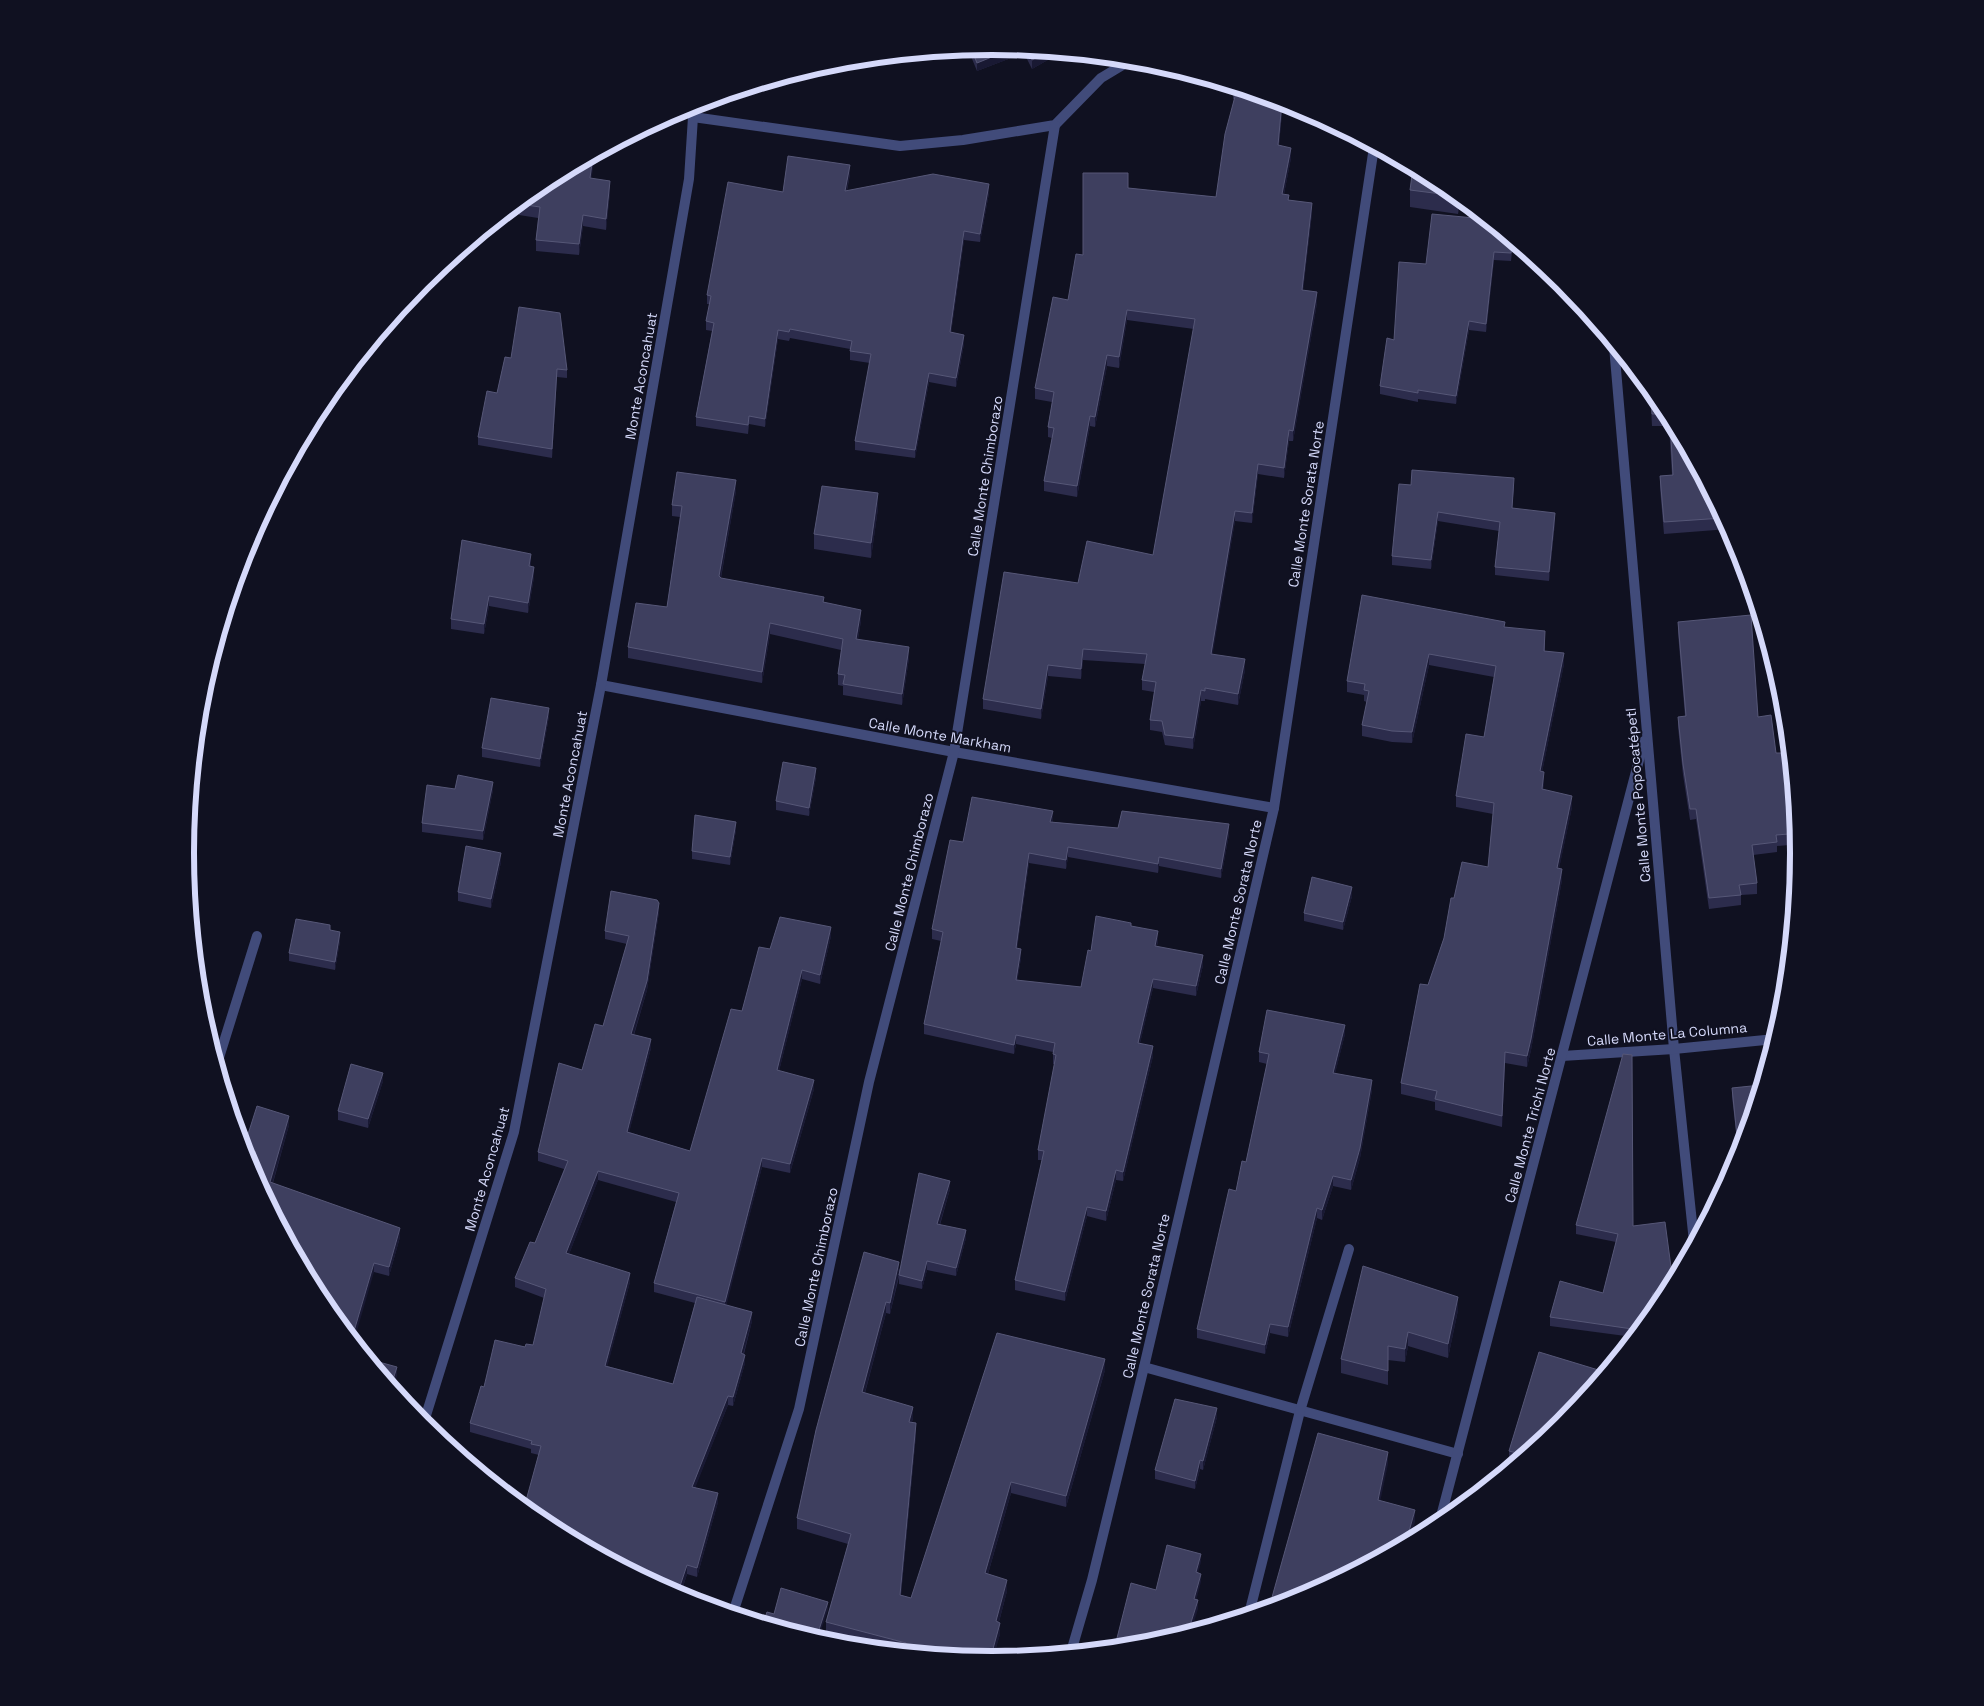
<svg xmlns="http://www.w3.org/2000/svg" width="1984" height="1706" font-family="'Space Grotesk',sans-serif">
<rect width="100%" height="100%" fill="#101121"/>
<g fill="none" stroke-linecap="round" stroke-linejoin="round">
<g stroke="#414b7a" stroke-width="10">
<polyline points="1614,346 1674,1049 1694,1242"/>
<polyline points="601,685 954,752 1274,808"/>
<polyline points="1562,1056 1674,1049 1775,1039"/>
<polyline points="217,1064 257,936"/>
<polyline points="1144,1367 1458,1454"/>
<polyline points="423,1425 514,1132 601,685 689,179 693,117 900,146 963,140 1055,125 1101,78 1131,60"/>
<polyline points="1439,1524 1644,741"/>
<polyline points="733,1613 799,1409 869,1082 954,752 1055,125"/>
<polyline points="1249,1614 1300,1411 1349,1249"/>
<polyline points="1071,1652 1092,1580 1144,1367 1274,808 1374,147"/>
</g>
</g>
<g fill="#2c2c4c" fill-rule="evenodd">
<polygon points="992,46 1060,53 1032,69 1024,53 977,71 968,49"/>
<polygon points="1233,87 1283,102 1279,145 1291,158 1284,194 1289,200 1312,213 1303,290 1317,303 1293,441 1289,441 1284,478 1258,474 1252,523 1235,521 1212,655 1245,670 1238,705 1205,699 1205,701 1201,701 1193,749 1165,745 1162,732 1150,730 1150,720 1154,692 1142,690 1142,680 1145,664 1083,660 1081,679 1048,676 1041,719 983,709 983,699 1078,583 1153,555 1194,329 1127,320 1119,368 1107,366 1095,427 1090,426 1077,497 1044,491 1044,481 1052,438 1048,437 1048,427 1052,402 1035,399 1035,388 1068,300 1083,255 1128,188 1216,197 1234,99 1233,99"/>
<polygon points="850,174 847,191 989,193 980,242 964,240 951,333 964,344 956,387 929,382 915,458 855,450 855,441 870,363 850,360 850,349 790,338 789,341 778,339 765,427 749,424 748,434 696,426 696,417 712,331 706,330 706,321 710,304 707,304 707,295 783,192"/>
<polygon points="591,179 610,192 606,230 583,226 579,255 536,251 536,240 538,218 519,215 519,203"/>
<polygon points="1440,182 1461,199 1458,214 1410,207 1410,190"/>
<polygon points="1513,242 1511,261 1494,260 1486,332 1469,330 1456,404 1418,399 1418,402 1380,394 1380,386 1394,340 1426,264"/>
<polygon points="505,357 567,370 567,378 557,377 552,458 478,445 478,437 497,393"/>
<polygon points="1650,389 1663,405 1729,529 1664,534 1660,488 1660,476 1672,475 1669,426 1652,426"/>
<polygon points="1411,485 1514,487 1512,508 1555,522 1549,581 1495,575 1495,567 1499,531 1438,521 1431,569 1392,565 1392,556"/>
<polygon points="736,491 721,578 824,602 861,621 858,639 909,658 902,705 843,695 843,686 838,685 838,674 841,650 770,634 762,683 628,658 628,647 667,607 680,517 672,516 672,505"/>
<polygon points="878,508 871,558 814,549 814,534"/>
<polygon points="531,564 531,566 534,577 528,613 489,606 484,634 451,629 451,619"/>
<polygon points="1678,622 1758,717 1776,753 1789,834 1789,845 1777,846 1777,852 1753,855 1757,883 1757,894 1741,895 1741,905 1709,909 1696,819 1690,820 1683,775 1678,727 1678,717 1685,716 1678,633"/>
<polygon points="1505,627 1545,643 1545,651 1564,664 1542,772 1544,783 1543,789 1572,807 1559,868 1562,880 1531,1050 1527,1067 1505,1063 1502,1127 1435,1110 1435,1102 1401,1094 1401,1083 1428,985 1444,938 1454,898 1488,867 1493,814 1456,807 1456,796 1484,737 1494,677 1429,665 1412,743 1392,742 1362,736 1362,725 1367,702 1364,701 1364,695 1347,692 1347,681"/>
<polygon points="549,716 540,767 482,757 482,748"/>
<polygon points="816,777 809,816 776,810 776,801"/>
<polygon points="455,789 493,790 483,840 422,832 422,823"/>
<polygon points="1053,821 1053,822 1118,828 1229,834 1221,878 1159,866 1158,873 1068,857 1066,869 1029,863 1017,948 1021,958 1017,981 1081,987 1091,951 1131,926 1158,941 1157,946 1203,965 1196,996 1153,988 1140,1043 1153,1056 1123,1181 1116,1180 1106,1221 1087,1216 1065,1301 1015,1290 1015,1280 1042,1160 1038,1160 1038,1150 1055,1064 1053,1064 1053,1052 1016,1044 1014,1054 924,1034 924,1024 941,941 932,939 932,929 963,842"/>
<polygon points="736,830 730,865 692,859 692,851"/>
<polygon points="501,862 491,908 458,901 458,892"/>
<polygon points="1352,896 1343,930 1304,921 1304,913"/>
<path d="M 659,912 L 647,990 L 634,1035 L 651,1048 L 629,1132 L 690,1151 L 742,1011 L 770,949 L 831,936 L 820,984 L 802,979 L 779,1071 L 814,1089 L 790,1173 L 762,1167 L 726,1305 L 752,1321 L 744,1354 L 745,1363 L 733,1406 L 728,1405 L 695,1487 L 718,1502 L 697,1577 L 687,1574 L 680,1596 L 544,1524 L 539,1455 L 531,1453 L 531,1449 L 470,1432 L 470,1423 L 484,1387 L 525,1347 L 533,1345 L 544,1298 L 515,1287 L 515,1278 L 535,1243 L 564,1169 L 538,1161 L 538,1152 L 582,1070 L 603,1026 L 627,944 L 605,939 L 605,931 ZM 598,1180 L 676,1202 L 654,1283 L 654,1292 L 695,1303 L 673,1384 L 607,1366 L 630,1282 L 569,1254 Z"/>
<polygon points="330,930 340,941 335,970 289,961 289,953"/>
<polygon points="1345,1034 1335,1073 1372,1090 1360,1158 1351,1190 1333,1186 1322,1220 1317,1218 1288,1337 1270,1333 1265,1354 1197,1338 1197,1329 1236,1191 1246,1162 1267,1064 1259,1062 1259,1052"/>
<polygon points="383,1081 368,1128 338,1120 338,1111"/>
<polygon points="1761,1085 1739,1158 1732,1097 1732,1088"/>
<polygon points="289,1125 273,1183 400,1237 389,1276 374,1272 247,1161"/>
<polygon points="950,1189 940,1225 966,1238 956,1276 927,1270 922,1289 899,1284 899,1277 890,1314 886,1313 865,1393 913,1418 912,1422 916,1434 901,1595 911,1598 1105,1370 1066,1507 1011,1493 988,1574 1007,1591 999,1622 1000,1634 992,1660 889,1650 826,1633 826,1622 848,1544 797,1529 797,1518 816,1430 899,1270"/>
<polygon points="1576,1225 1633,1226 1673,1282 1668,1292 1665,1291 1664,1299 1662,1302 1653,1301 1648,1319 1633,1337 1550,1326 1550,1317 1603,1293 1616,1242 1576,1234"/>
<polygon points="1458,1310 1448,1358 1408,1346 1405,1362 1388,1360 1388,1385 1341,1373 1341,1359"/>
<polygon points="1217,1417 1203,1470 1200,1469 1195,1489 1155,1479 1155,1470"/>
<polygon points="1562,1424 1512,1465 1509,1464 1509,1451"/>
</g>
<g fill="#191933">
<polygon points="1014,48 1024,49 1024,53 977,71 977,63"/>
<polygon points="1047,52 1060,53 1032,69 1032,60"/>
<polygon points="1282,102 1283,102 1278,155 1278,145"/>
<polygon points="1291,148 1291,158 1282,204 1282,194"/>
<polygon points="595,155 590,189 590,178 593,156"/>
<polygon points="850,165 850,174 845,199 845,191"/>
<polygon points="610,181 610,192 606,230 606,219"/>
<polygon points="989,184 989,193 980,242 980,234"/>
<polygon points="1458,197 1461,199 1458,214"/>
<polygon points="1312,203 1312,213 1302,300 1302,290"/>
<polygon points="583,215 583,226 579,255 579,244"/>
<polygon points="964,231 964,240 950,341 950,332"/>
<polygon points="1494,252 1494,260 1486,332 1486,324"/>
<polygon points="1317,292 1317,303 1293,441 1293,431"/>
<polygon points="1127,310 1127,320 1119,368 1119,357"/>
<polygon points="1469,321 1469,330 1456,404 1456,396"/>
<polygon points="778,330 778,339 765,427 765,419"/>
<polygon points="964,335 964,344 956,387 956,378"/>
<polygon points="1107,355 1107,366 1095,427 1095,417"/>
<polygon points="557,369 557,377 552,458 552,449"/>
<polygon points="929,373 929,382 915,458 915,450"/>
<polygon points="1090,416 1090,426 1077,497 1077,486"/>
<polygon points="1289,430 1289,441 1284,478 1284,468"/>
<polygon points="1258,464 1258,474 1252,523 1252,513"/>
<polygon points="736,480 736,491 719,587 719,576"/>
<polygon points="878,493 878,508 871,558 871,543"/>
<polygon points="1235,511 1235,521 1211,665 1211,654"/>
<polygon points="1438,512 1438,521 1431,569 1431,560"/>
<polygon points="1555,513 1555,522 1549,581 1549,572"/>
<polygon points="531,554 531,564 529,576 529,566"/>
<polygon points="534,567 534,577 528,613 528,603"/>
<polygon points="489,596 489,606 484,634 484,624"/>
<polygon points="861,610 861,621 856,650 856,639"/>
<polygon points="770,623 770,634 762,683 762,672"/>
<polygon points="909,647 909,658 902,705 902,694"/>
<polygon points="1083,649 1083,660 1081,679 1081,669"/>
<polygon points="1564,653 1564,664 1540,782 1540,771"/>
<polygon points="1429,654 1429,665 1412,743 1412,732"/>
<polygon points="1245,659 1245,670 1238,705 1238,694"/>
<polygon points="1048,665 1048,676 1041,719 1041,709"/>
<polygon points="1201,690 1201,701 1193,749 1193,738"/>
<polygon points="549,708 549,716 540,767 540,759"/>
<polygon points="816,768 816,777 809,816 809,808"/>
<polygon points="1544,772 1544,783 1542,800 1542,789"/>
<polygon points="493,782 493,790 483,840 483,831"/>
<polygon points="1572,796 1572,807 1557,879 1557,868"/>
<polygon points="1053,811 1053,821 1050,831 1050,822"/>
<polygon points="736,822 736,830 730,865 730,857"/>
<polygon points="1229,824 1229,834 1221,878 1221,869"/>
<polygon points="1068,847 1068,857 1066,869 1066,860"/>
<polygon points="501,853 501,862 491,908 491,899"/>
<polygon points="1029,853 1029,863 1016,957 1016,948"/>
<polygon points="1159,857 1159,866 1158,873 1158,864"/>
<polygon points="1562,869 1562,880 1531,1050 1527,1067 1527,1056"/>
<polygon points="1352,887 1352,896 1343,930 1343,922"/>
<polygon points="659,903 659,912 647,990 631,1043 631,1034"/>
<polygon points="831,927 831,936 820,984 820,975"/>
<polygon points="1158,931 1158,941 1155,955 1155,946"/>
<polygon points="340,932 340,941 335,970 335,962"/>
<polygon points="1021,949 1021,958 1016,990 1016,980"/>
<polygon points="1203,955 1203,965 1196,996 1196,986"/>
<polygon points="802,970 802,979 777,1079 777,1070"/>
<polygon points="1153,979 1153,988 1138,1052 1138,1043"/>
<polygon points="1345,1025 1345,1034 1333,1082 1333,1073"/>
<polygon points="1016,1035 1016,1044 1014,1054 1014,1045"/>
<polygon points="651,1039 651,1048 627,1141 627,1132"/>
<polygon points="1153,1046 1153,1056 1123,1181 1123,1172"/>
<polygon points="1505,1052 1505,1063 1502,1127 1502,1116"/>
<polygon points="383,1073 383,1081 368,1128 368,1119"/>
<polygon points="814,1080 814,1089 790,1173 790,1164"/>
<polygon points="1372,1080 1372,1090 1360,1158 1351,1190 1351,1180"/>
<polygon points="289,1116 289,1125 270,1192 270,1182"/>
<polygon points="762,1158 762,1167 725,1311 725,1302"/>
<polygon points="1116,1170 1116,1180 1106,1221 1106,1211"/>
<polygon points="598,1171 598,1180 566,1262 566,1253"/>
<polygon points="1333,1176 1333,1186 1322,1220 1322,1210"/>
<polygon points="950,1181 950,1189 937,1233 937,1224"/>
<polygon points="1087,1207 1087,1216 1065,1301 1065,1292"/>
<polygon points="1317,1208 1317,1218 1288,1337 1288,1327"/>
<polygon points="400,1228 400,1237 389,1276 389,1267"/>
<polygon points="966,1230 966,1238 956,1276 956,1268"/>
<polygon points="927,1261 927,1270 922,1289 922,1281"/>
<polygon points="899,1262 899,1273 890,1314 890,1303"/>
<polygon points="374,1263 374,1272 354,1341 352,1338"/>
<polygon points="630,1273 630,1282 605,1375 605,1366"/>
<polygon points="1653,1293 1653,1301 1648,1319 1644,1324"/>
<polygon points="1458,1297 1458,1310 1448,1358 1448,1344"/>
<polygon points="886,1302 886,1313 862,1403 862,1392"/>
<polygon points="752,1312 752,1321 741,1362 741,1353"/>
<polygon points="1270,1324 1270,1333 1265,1354 1265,1345"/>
<polygon points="1408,1332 1408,1346 1405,1362 1405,1349"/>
<polygon points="745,1355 745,1363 733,1406 733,1397"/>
<polygon points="1105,1359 1105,1370 1066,1507 1066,1496"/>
<polygon points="397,1367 397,1376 393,1389 391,1386"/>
<polygon points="728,1396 728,1405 692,1496 692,1487"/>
<polygon points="913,1407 913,1418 909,1433 909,1422"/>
<polygon points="1217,1408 1217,1417 1203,1470 1203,1461"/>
<polygon points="916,1423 916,1434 900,1606 900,1595"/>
<polygon points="1388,1452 1388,1464 1378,1512 1378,1500"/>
<polygon points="1200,1460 1200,1469 1195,1489 1195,1481"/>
<polygon points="1011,1482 1011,1493 985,1584 985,1573"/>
<polygon points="718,1493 718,1502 697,1577 697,1568"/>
<polygon points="1415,1510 1415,1522 1410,1540 1406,1542"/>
<polygon points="1201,1554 1201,1562 1196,1581 1196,1572"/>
<polygon points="687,1565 687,1574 680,1596 677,1595"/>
<polygon points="1201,1574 1201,1582 1194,1608 1194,1599"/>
<polygon points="1007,1580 1007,1591 996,1633 996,1621"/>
<polygon points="1198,1600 1198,1609 1191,1632 1188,1632"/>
<polygon points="828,1602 828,1610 818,1639 816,1639"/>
<polygon points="1000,1623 1000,1634 993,1660 990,1660"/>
</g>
<g fill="#3e3f5f" stroke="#565777">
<polygon points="992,46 1014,48 977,63 971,48"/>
<polygon points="1027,50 1047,52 1032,60"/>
<polygon points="1233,87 1282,102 1278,145 1291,148 1282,194 1289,195 1288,200 1312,203 1302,290 1317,292 1293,431 1289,430 1284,468 1258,464 1252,513 1235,511 1211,654 1245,659 1238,694 1205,688 1205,691 1201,690 1193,738 1165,735 1162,721 1150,720 1156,682 1142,680 1147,654 1083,649 1081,669 1048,665 1041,709 983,699 1004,572 1078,583 1087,541 1153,555 1195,319 1127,310 1119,357 1107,355 1095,417 1090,416 1077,486 1044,481 1054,428 1048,427 1054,392 1035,388 1053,297 1068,300 1076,254 1083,255 1083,173 1128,173 1128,188 1216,197 1225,134 1237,89 1233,88"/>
<polygon points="593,156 590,178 610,181 606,219 583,215 579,244 536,240 540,207 519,204 519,203 544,182"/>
<polygon points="788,156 850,165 845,191 933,174 989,184 980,234 964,231 950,332 964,335 956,378 929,373 915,450 855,441 871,354 850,351 852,341 790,329 789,332 778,330 765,419 749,416 748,425 696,417 714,323 706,321 711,296 707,295 728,182 783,192"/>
<polygon points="1413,168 1440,182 1457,196 1410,190"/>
<polygon points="1432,214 1485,219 1512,241 1511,253 1494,252 1486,324 1469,321 1456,396 1418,390 1418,393 1380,386 1387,338 1394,340 1399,262 1426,264"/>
<polygon points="519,307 560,313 567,370 557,369 552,449 478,437 487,391 497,393 505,357 511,358"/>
<polygon points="1651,390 1663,405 1668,414 1652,414"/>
<polygon points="1670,418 1723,518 1664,522 1660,476 1673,475"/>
<polygon points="1412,470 1514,478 1512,508 1555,513 1549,572 1495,567 1500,522 1438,512 1431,560 1392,556 1399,484 1411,485"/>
<polygon points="677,472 736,480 719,576 721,578 824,597 823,602 861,610 856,639 909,647 902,694 843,684 845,675 838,674 843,639 770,623 762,672 628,647 636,603 667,607 682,506 672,505"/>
<polygon points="822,486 878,493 871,543 814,534"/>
<polygon points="462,540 531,554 529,566 534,567 528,603 489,596 484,624 451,619"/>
<polygon points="1362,595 1505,622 1504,627 1545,631 1544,651 1564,653 1540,771 1544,772 1542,789 1572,796 1557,868 1562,869 1531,1039 1527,1056 1505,1052 1502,1116 1435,1099 1437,1091 1401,1083 1420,984 1428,985 1444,938 1451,898 1454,898 1462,862 1488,867 1494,803 1456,796 1466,734 1484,737 1496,666 1429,654 1412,732 1392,731 1362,725 1369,691 1364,690 1365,684 1347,681"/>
<polygon points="1751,615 1758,717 1771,715 1776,753 1783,753 1789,834 1776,835 1777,842 1752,845 1757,883 1739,885 1741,895 1709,898 1696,809 1690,809 1683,764 1678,717 1686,716 1678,622"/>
<polygon points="491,698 549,708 540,759 482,748"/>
<polygon points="783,762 816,768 809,808 776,801"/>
<polygon points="458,775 493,782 483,831 422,823 427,785 455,789"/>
<polygon points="972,797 1053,811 1050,822 1118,828 1122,811 1229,824 1221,869 1159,857 1158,864 1068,847 1066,860 1029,853 1016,948 1021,949 1016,980 1081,987 1088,950 1091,951 1096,916 1131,923 1131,926 1158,931 1155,946 1203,955 1196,986 1153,979 1138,1043 1153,1046 1123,1172 1116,1170 1106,1211 1087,1207 1065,1292 1015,1280 1044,1151 1038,1150 1056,1055 1053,1054 1055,1043 1016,1035 1014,1045 924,1024 943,932 932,929 950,840 963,842"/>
<polygon points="695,815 736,822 730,857 692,851"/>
<polygon points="466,846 501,853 491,899 458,892"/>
<polygon points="1312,877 1352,887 1343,922 1304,913"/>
<polygon points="611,891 657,900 659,903 647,981 631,1034 651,1039 627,1132 690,1151 731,1009 742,1011 759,947 770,949 780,917 831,927 820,975 802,970 777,1070 814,1080 790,1164 762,1158 725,1302 654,1283 679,1193 598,1171 566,1253 630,1273 605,1366 673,1384 697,1297 752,1312 741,1353 745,1355 733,1397 728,1396 692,1487 718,1493 697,1568 687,1565 677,1595 636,1573 638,1567 613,1561 544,1524 524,1508 541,1446 531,1444 532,1441 470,1423 481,1386 484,1387 495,1340 525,1347 526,1344 533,1345 546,1289 515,1278 530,1242 535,1243 568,1161 538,1152 559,1063 582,1070 595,1024 603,1026 629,936 605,931"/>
<polygon points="296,919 330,925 330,930 340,932 335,962 289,953"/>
<polygon points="1267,1010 1345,1025 1333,1073 1372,1080 1360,1148 1351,1180 1333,1176 1322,1210 1317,1208 1288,1327 1270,1324 1265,1345 1197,1329 1229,1189 1236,1191 1242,1161 1246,1162 1269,1054 1259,1052"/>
<polygon points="1623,1054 1632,1055 1633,1226 1665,1222 1673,1282 1672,1285 1665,1283 1664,1294 1653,1293 1644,1324 1639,1330 1550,1317 1560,1281 1603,1293 1618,1234 1576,1225"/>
<polygon points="351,1064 383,1073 368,1119 338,1111"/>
<polygon points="1761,1085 1739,1155 1732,1088"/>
<polygon points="257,1106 289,1116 270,1182 400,1228 389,1267 374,1263 352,1338 321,1301 247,1161 243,1150"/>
<polygon points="919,1173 950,1181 937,1224 966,1230 956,1268 927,1261 922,1281 899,1275"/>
<polygon points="864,1252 899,1262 890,1303 886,1302 862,1392 913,1407 909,1422 916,1423 900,1595 911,1598 997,1333 1105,1359 1066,1496 1011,1482 985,1573 1007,1580 996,1621 1000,1623 990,1660 904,1651 906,1643 826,1622 851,1534 797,1518 816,1430"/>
<polygon points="1363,1266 1458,1297 1448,1344 1408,1332 1405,1349 1388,1346 1388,1371 1341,1359"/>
<polygon points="1539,1352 1605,1372 1562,1424 1524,1455 1509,1451"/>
<polygon points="368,1359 397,1367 391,1386"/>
<polygon points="1175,1399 1217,1408 1203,1461 1200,1460 1195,1481 1155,1470"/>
<polygon points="1318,1433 1388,1452 1378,1500 1415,1510 1406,1542 1300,1598 1269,1608"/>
<polygon points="1167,1545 1201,1554 1196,1572 1201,1574 1194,1599 1198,1600 1188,1632 1149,1644 1119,1647 1115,1646 1131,1583 1156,1590"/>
<polygon points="781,1588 828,1602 816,1639 763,1623 767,1612 774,1614"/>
</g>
<g text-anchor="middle" stroke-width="4" stroke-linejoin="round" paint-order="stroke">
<g font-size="14" fill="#d5d9fa" stroke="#101121">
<text transform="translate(641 376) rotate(-80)" y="5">Monte Aconcahuat</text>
<text transform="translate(985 476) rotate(-81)" y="5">Calle Monte Chimborazo</text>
<text transform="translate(1306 504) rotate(-81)" y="5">Calle Monte Sorata Norte</text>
<text transform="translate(940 735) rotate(10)" y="5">Calle Monte Markham</text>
<text transform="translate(570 774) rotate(-79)" y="5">Monte Aconcahuat</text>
<text transform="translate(1638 795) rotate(-95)" y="5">Calle Monte Popocatépetl</text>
<text transform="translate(909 872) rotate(-76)" y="5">Calle Monte Chimborazo</text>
<text transform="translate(1238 902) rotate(-77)" y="5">Calle Monte Sorata Norte</text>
<text transform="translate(1667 1034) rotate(-5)" y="5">Calle Monte La Columna</text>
<text transform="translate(1530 1125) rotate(-75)" y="5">Calle Monte Trichi Norte</text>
<text transform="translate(487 1169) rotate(-74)" y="5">Monte Aconcahuat</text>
<text transform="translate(816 1267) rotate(-78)" y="5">Calle Monte Chimborazo</text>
<text transform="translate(1146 1296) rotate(-77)" y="5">Calle Monte Sorata Norte</text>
</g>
</g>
<path d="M0 0H1984V1706H0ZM194 853a798 798 0 1 1 1596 0a798 798 0 1 1-1596 0Z" fill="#101121" fill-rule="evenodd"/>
<path fill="none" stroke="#d5d9fa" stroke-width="6" d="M194 853a798 798 0 1 1 1596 0a798 798 0 1 1-1596 0Z"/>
</svg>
